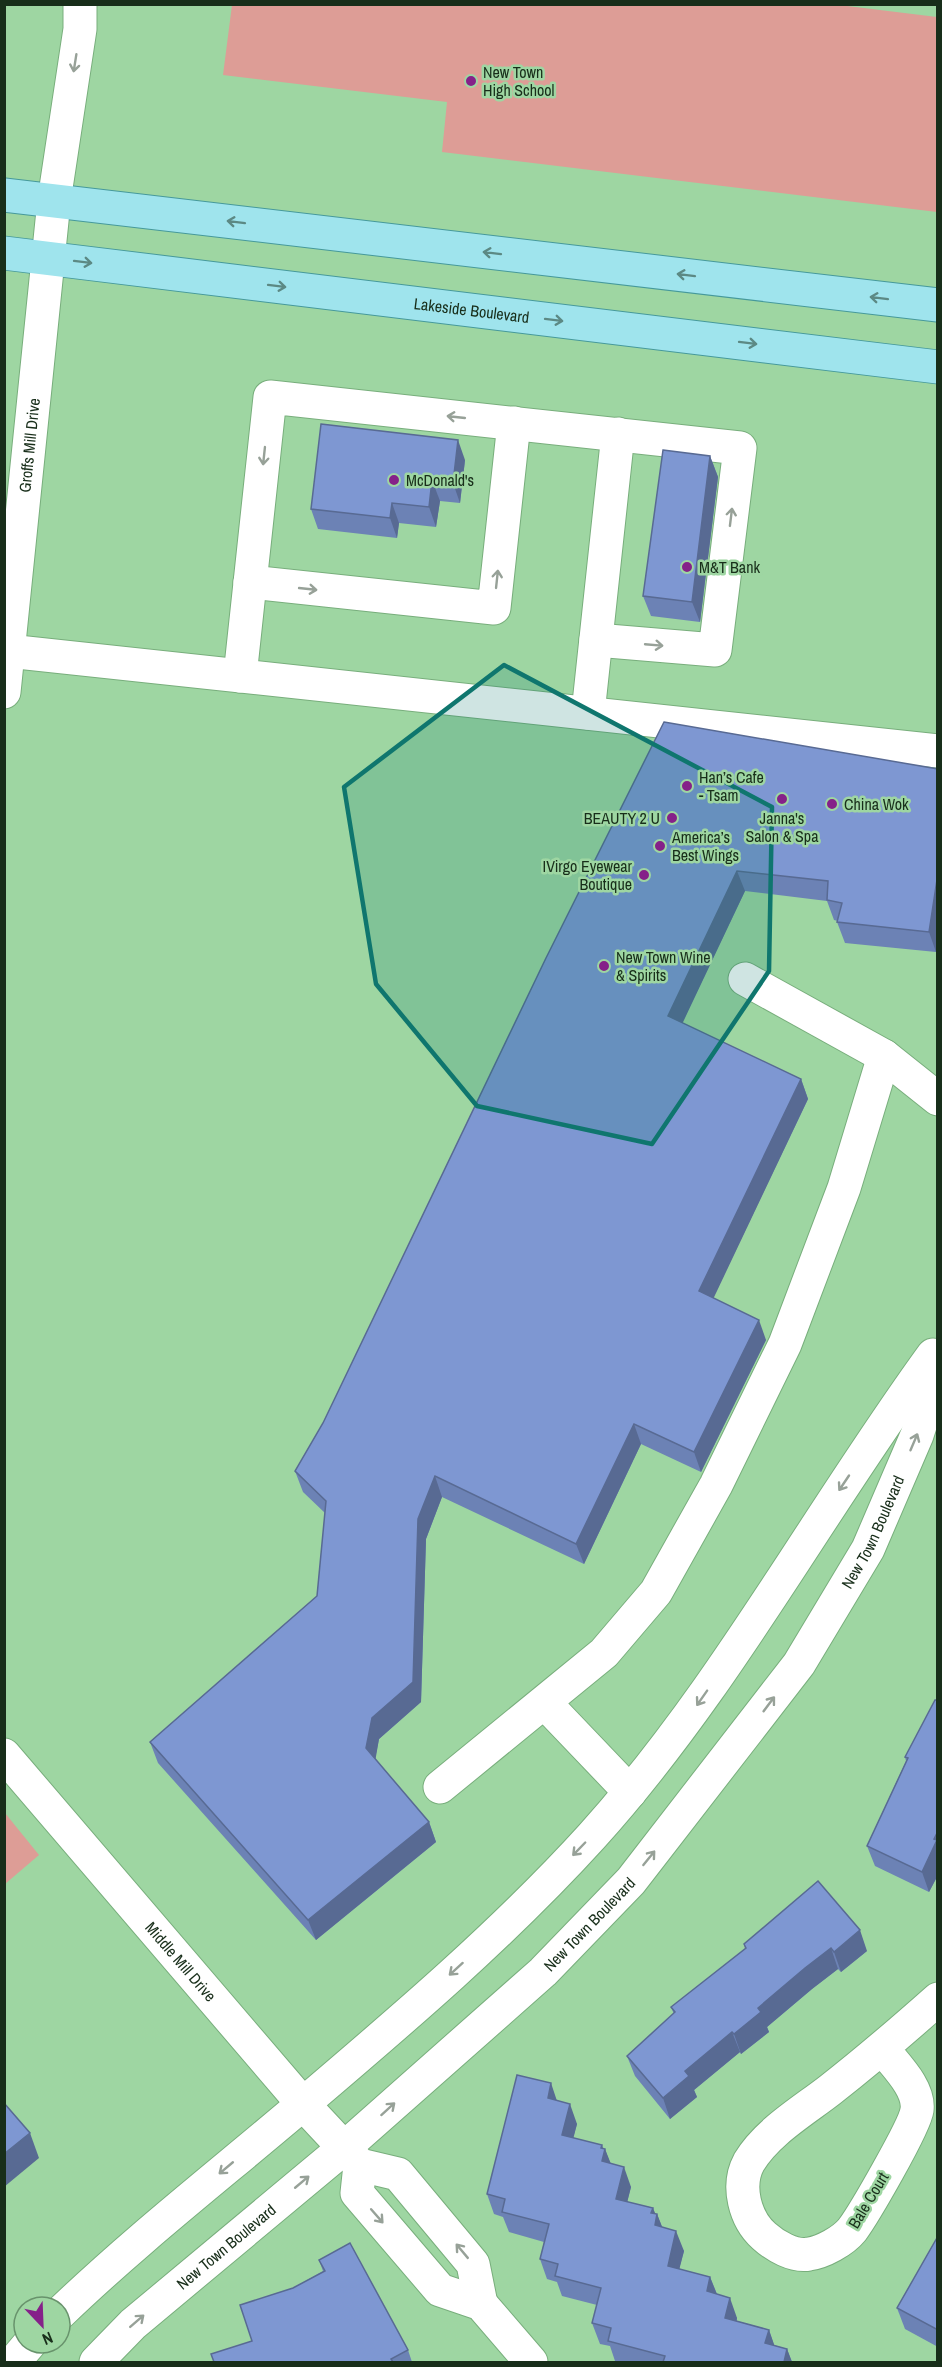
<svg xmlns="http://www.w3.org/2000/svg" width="942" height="2367" font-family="'Archivo Narrow',sans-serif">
<rect width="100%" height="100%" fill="#9ed6a2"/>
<g fill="#dd9d96">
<polygon points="839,5 937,17 937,212 442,152 447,102 223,75 232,5"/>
<polygon points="5,1813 39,1855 5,1884 4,1884"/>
</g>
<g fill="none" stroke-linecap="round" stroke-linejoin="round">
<defs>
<g id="minor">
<polyline points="250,582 494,608 514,423"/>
<polyline points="8,651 938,751"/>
<polyline points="240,676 270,397 740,448 715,650 596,640"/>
<path id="s1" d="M 4,692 L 54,201 L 80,29 L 80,4"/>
<polyline points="588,713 618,434"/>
<polyline points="745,979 884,1056 938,1099"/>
<polyline points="545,1703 630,1792"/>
<path id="s2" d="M 4,1755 L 303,2104 L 360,2165 L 398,2174 L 473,2264 L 481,2304"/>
<polyline points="440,1787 604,1653 656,1592 716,1485 785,1344 844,1188 884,1056"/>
<path d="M 882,2048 C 895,2065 920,2088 917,2110 C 915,2126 864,2214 852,2230 C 843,2241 823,2252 809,2254 C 794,2257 775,2246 764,2236 C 745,2219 736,2186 749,2162 C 767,2132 803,2111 830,2090 C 867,2061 902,2031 938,1999"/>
<polyline points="360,2165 357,2193 440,2290 481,2304 531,2362"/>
<path d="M 60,2313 C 137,2239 222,2173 303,2104 C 403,2019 504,1933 592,1836 C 724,1690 817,1514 933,1355"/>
<polyline points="14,2362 30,2343"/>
<path id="s3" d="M 96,2362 L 133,2324 L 344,2148 L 543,1972 L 631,1881 L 799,1664 L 868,1549 L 917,1435 L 938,1370"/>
</g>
<g id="major">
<polyline points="4,195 938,305"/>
<path id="s4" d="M 4,253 L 938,367"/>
</g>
</defs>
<use href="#minor" stroke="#78ae7c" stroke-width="35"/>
<use href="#major" stroke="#46999b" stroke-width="35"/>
<use href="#minor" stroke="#fff" stroke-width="33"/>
<use href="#major" stroke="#9fe4ed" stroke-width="33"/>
</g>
<g fill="#6c82b5">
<polygon points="710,456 718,477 700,622 651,616 643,596"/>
<polygon points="465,460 460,503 440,501 436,527 399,523 397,538 318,529 311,509"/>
<polygon points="938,769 936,952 845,943 837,922 838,921 834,920 827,901 745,891 682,1023 801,1079 808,1099 713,1298 766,1340 701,1472 641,1444 584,1564 442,1497 426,1539 421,1702 379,1739 375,1759 429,1822 436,1842 316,1940 158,1763 150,1742 317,1596 325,1513 303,1492 295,1471 323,1423 546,958"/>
<polygon points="938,1700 938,1875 929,1892 875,1866 867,1846 906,1761 905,1757"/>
<polygon points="744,1944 867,1951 841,1972 838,1969 812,1989 767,2027 769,2032 741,2054 740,2052 694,2090 697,2097 670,2119 635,2076 627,2056 674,2014 671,2007 745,1949"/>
<polygon points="557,2100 577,2124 573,2138 602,2145 603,2149 605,2149 610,2163 631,2187 627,2202 653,2208 655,2214 657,2214 662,2227 684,2251 679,2269 710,2277 717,2294 737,2318 737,2321 769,2330 774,2345 787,2349 792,2362 621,2362 615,2361 610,2346 600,2344 592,2323 597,2305 562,2296 557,2282 547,2279 540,2259 544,2242 509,2232 503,2217 494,2214 487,2194"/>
<polygon points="938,2236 938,2347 905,2329 897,2308"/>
<polygon points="319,2260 408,2350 412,2362 214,2362 252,2341 293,2288 323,2271"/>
</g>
<g fill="#586a93">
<polygon points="458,440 465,460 460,503 453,483"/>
<polygon points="710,456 718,477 700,622 692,602"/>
<polygon points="432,480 440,501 436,527 429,507"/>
<polygon points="392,503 399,523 397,538 390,518"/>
<polygon points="737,871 745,891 676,1037 668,1016"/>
<polygon points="938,873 938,943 936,952 929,932"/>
<polygon points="801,1079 808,1099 707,1312 699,1291"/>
<polygon points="759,1320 766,1340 701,1472 694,1452"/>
<polygon points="634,1424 641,1444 584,1564 576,1544"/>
<polygon points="435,1476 442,1497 426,1539 421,1702 379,1739 374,1768 366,1748 372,1718 418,1519"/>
<polygon points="429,1822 436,1842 316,1940 308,1920"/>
<polygon points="938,1831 938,1875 929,1892 922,1872"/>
<polygon points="860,1930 867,1951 841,1972 834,1952"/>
<polygon points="831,1948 838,1969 812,1989 767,2027 769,2032 741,2054 734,2034 758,2008 805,1968"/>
<polygon points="732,2032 740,2052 694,2090 697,2097 670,2119 663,2098 685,2071"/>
<polygon points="551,2083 558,2104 548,2098"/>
<polygon points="570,2104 577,2124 569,2155 562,2135"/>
<polygon points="30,2133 39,2158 4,2187 4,2154"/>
<polygon points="602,2145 604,2153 605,2149 613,2169 602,2161 601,2148"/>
<polygon points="624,2167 631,2187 623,2219 616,2199"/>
<polygon points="653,2208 657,2218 657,2214 665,2234 655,2225 651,2213"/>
<polygon points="676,2231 684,2251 675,2286 668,2266"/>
<polygon points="710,2277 718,2297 707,2291"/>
<polygon points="730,2298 737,2318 732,2338 725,2318"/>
<polygon points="769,2330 776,2350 765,2343"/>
<polygon points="787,2349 792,2362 784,2362"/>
</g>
<g fill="#7e97d2" stroke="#586a93" stroke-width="1.5">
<polygon points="321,424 458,440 453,483 432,480 429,507 392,503 390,518 311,509"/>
<polygon points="663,450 710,456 692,602 643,596"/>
<polygon points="664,722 938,769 938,873 929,932 837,922 842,903 827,900 828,881 737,871 668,1016 801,1079 699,1291 759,1320 694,1452 634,1424 576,1544 435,1476 418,1519 413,1682 372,1718 366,1748 429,1822 308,1920 150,1742 317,1596 326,1501 295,1471 323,1423 546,958"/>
<polygon points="935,1700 938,1700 938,1831 934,1839 937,1840 922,1872 867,1846 908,1758 905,1757"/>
<polygon points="818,1881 860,1930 834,1952 831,1948 805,1968 758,2008 761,2012 734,2034 732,2032 685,2071 689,2076 663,2098 627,2056 675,2012 671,2007 746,1948 744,1944"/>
<polygon points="517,2075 551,2083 548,2098 570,2104 562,2135 602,2145 601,2148 605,2149 602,2161 624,2167 616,2199 653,2208 651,2213 657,2214 655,2225 676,2231 668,2266 710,2277 707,2291 730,2298 725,2318 769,2330 765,2343 787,2349 784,2362 663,2362 665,2356 608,2341 611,2328 592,2323 601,2288 555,2276 558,2264 540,2259 549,2224 502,2212 505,2199 487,2194"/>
<polygon points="4,2103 30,2133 4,2154"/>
<polygon points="938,2236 938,2330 897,2308"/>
<polygon points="350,2243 408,2350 391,2359 393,2362 214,2362 211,2354 252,2341 240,2305 293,2288 325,2271 319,2260"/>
</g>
<defs><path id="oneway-shaft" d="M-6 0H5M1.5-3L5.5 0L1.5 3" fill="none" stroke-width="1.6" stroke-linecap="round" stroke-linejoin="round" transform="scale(1.5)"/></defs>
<g stroke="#97a198">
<use href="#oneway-shaft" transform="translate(75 63) rotate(99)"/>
<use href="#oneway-shaft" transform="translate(456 417) rotate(-174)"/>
<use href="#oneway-shaft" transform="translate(264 456) rotate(96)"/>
<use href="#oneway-shaft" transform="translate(731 517) rotate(-83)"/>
<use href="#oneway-shaft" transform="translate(497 579) rotate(-84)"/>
<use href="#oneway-shaft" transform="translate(308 589) rotate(6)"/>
<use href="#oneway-shaft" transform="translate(654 645) rotate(5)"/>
<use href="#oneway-shaft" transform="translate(914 1442) rotate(-67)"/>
<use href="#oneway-shaft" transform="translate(844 1483) rotate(124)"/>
<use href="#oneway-shaft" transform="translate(702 1698) rotate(125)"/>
<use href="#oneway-shaft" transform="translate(769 1704) rotate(-53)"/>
<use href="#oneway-shaft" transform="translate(579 1849) rotate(134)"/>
<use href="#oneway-shaft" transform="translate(649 1858) rotate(-51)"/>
<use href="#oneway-shaft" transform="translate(456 1969) rotate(138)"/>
<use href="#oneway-shaft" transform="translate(388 2109) rotate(-42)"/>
<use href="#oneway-shaft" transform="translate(226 2168) rotate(140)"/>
<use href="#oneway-shaft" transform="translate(302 2182) rotate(-40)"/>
<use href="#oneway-shaft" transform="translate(377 2216) rotate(49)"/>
<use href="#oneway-shaft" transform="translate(462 2251) rotate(-130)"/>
<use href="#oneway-shaft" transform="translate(137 2321) rotate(-41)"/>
</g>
<g stroke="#5c8984">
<use href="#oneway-shaft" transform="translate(236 222) rotate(-173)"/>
<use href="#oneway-shaft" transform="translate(492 253) rotate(-173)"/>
<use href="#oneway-shaft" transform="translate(83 262) rotate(7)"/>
<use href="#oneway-shaft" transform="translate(686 275) rotate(-173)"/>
<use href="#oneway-shaft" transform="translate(277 286) rotate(7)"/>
<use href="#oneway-shaft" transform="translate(879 298) rotate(-173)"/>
<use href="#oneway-shaft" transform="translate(554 320) rotate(7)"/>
<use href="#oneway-shaft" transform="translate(748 343) rotate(7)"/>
</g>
<path fill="#0f766e" fill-opacity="0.2" stroke="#0f766e" stroke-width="4.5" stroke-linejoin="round" d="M 504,665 L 772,807 L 769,971 L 652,1144 L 477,1106 L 376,984 L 344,787 Z"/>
<g fill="#852189" stroke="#9ed6a2" stroke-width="2">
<circle cx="471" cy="81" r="6"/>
<circle cx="394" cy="480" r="6"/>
<circle cx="687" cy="567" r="6"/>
<circle cx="687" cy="786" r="6"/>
<circle cx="782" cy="799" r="6"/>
<circle cx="832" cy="804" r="6"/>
<circle cx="672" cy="818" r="6"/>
<circle cx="660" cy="846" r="6"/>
<circle cx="644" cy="875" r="6"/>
<circle cx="604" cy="966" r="6"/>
</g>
<g text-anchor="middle" stroke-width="5" stroke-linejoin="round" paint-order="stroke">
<g font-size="16" fill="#182e1a" stroke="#9ed6a2" text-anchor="start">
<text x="483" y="78">New Town<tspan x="483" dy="18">High School</tspan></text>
<text x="406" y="486">McDonald's</text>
<text x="699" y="573">M&amp;T Bank</text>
<text x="699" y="783">Han’s Cafe<tspan x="699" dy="18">- Tsam</tspan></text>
<text x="844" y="810">China Wok</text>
<text x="660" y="824" text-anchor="end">BEAUTY 2 U</text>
<text x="782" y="824" text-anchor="middle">Janna's<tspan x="782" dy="18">Salon &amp; Spa</tspan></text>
<text x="672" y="843">America’s<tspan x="672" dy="18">Best Wings</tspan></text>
<text x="632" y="872" text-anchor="end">IVirgo Eyewear<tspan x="632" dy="18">Boutique</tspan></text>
<text x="616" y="963">New Town Wine<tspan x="616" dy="18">&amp; Spirits</tspan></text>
</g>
<g font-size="16" fill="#182e1a" stroke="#9ed6a2">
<text dy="6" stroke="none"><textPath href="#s4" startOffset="471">Lakeside Boulevard</textPath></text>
<text dy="6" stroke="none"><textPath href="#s1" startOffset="248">Groffs Mill Drive</textPath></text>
<text dy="6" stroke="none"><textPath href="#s3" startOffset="1146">New Town Boulevard</textPath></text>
<text dy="6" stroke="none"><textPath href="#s3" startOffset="660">New Town Boulevard</textPath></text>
<text dy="6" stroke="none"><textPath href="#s2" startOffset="272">Middle Mill Drive</textPath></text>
<text transform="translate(868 2200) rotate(-59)" y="6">Bale Court</text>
<text dy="6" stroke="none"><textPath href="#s3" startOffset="174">New Town Boulevard</textPath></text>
</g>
</g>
<rect width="942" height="2367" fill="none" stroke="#182e1a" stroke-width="12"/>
<g transform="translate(42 2325) rotate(157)"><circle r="28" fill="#9ed6a2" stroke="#68936c" stroke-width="1.5"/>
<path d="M0-4.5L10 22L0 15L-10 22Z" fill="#852189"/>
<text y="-9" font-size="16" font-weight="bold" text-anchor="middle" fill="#182e1a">N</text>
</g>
</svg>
